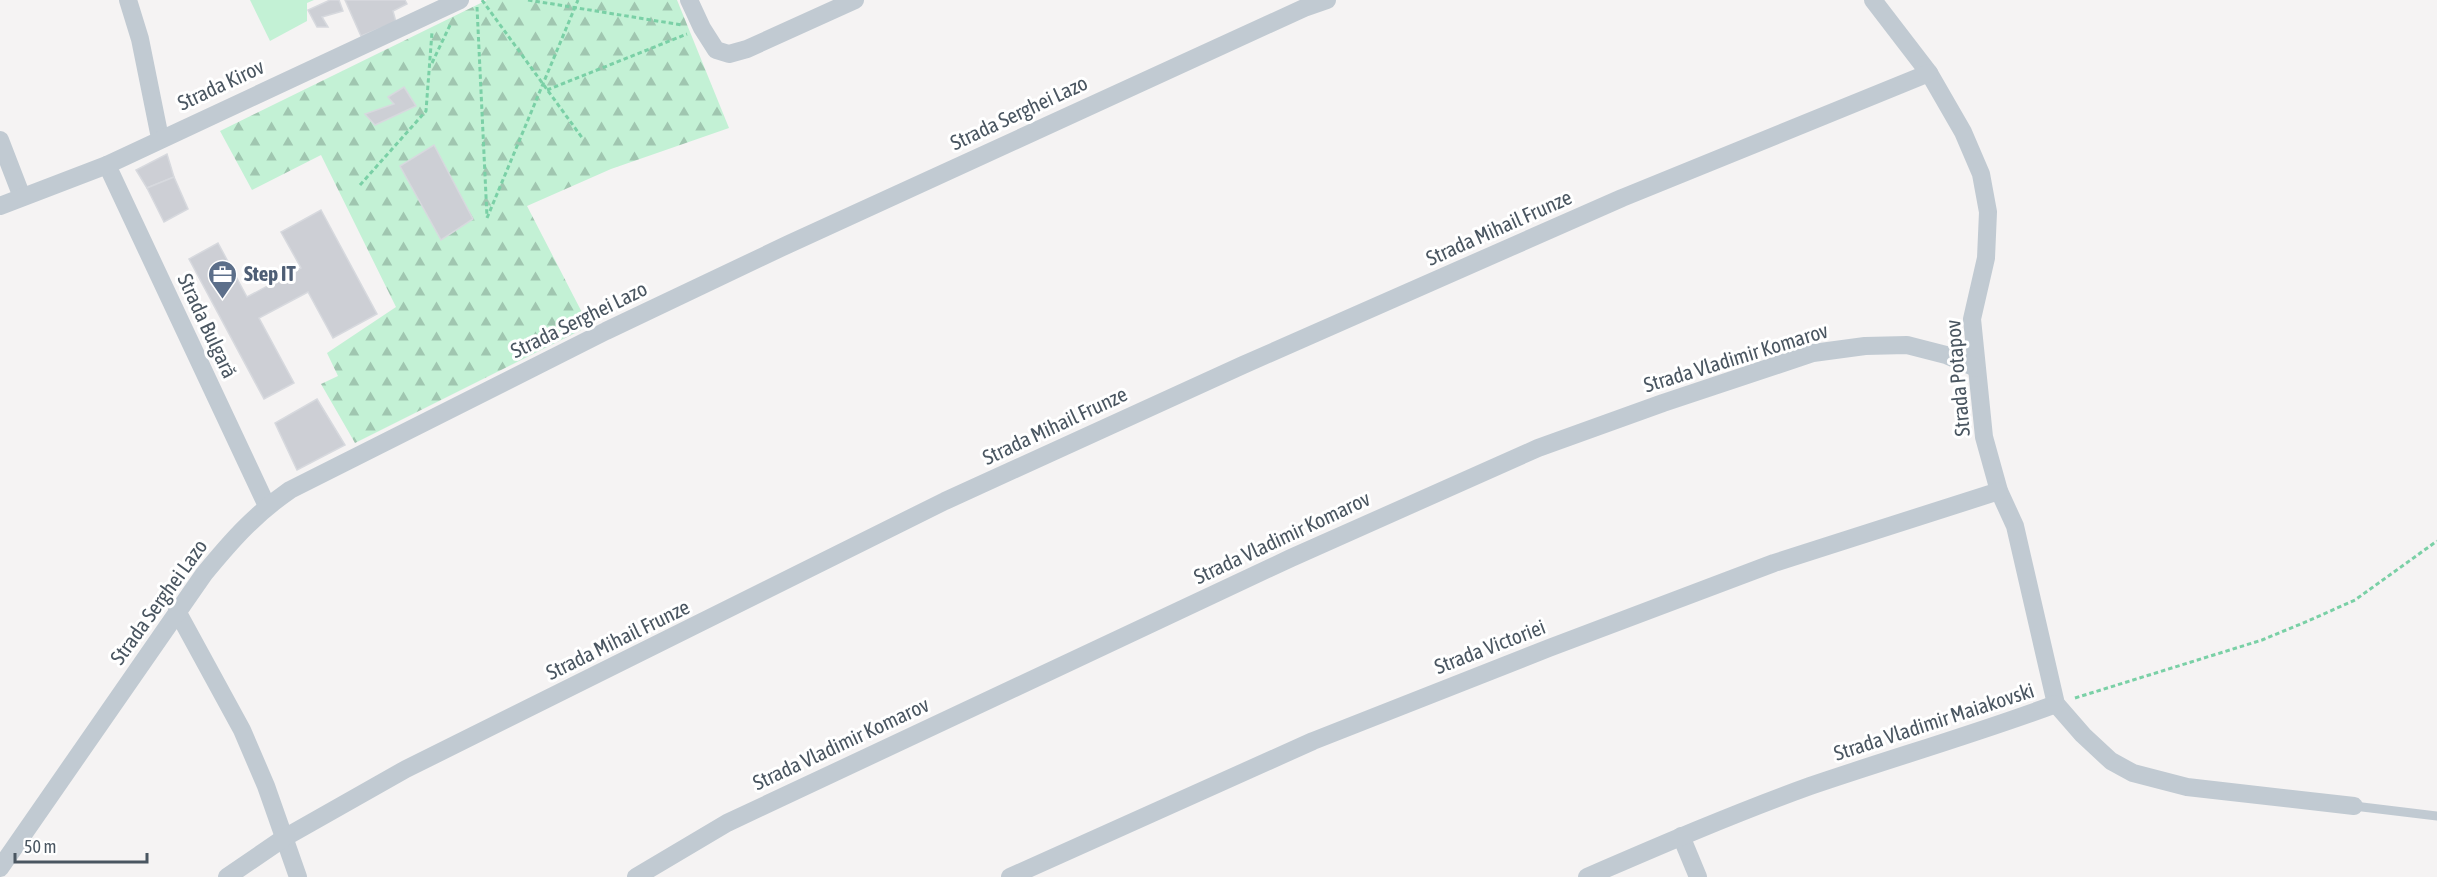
<svg xmlns="http://www.w3.org/2000/svg" width="2437" height="877" font-family="'Asap Condensed',sans-serif">
<defs>
<pattern id="forest-firs" width="22" height="20" patternUnits="userSpaceOnUse" patternTransform="scale(1.5)"><rect width="22" height="20" fill="#c3f1d5"/><path d="M5 1l3.5 6h-7zM16 11l3.5 6h-7z" fill="#a0c6b0"/></pattern>
</defs>
<rect width="100%" height="100%" fill="#f5f3f3"/>
<polygon fill="url(#forest-firs)" points="487,0 677,0 729,128 611,169 527,206 589,326 355,443 321,384 338,376 327,353 396,307 321,155 252,190 220,131"/>
<polygon fill="#c3f1d5" points="250,0 314,0 307,3 307,21 270,41"/>
<g fill="#cdcfd5" stroke="#d7d9de" stroke-width="1.5">
<polygon points="330,0 339,0 343,11 322,17 328,27 317,27 308,10"/>
<polygon points="345,0 405,0 407,4 393,11 396,22 361,36"/>
<polygon points="404,87 416,106 375,125 365,114 394,104 388,97"/>
<polygon points="434,145 473,219 441,240 400,166"/>
<polygon points="167,154 174,177 147,188 136,170"/>
<polygon points="174,177 188,209 164,222 147,188"/>
<polygon points="321,210 377,314 333,338 308,292 259,318 294,383 264,399 189,259 218,243 247,297 301,268 281,232"/>
<polygon points="317,399 345,445 297,470 275,423"/>
</g>
<g fill="none" stroke-linecap="round" stroke-linejoin="round">
<g stroke="#7ad0a6" stroke-width="3" stroke-dasharray="4.5 3" stroke-linecap="butt">
<polyline points="482,0 583,139"/>
<polyline points="528,0 682,25"/>
<polyline points="477,7 487,217"/>
<polyline points="432,63 451,23"/>
<polyline points="547,90 687,34"/>
<polyline points="360,185 426,111 432,32"/>
<polyline points="487,218 578,0"/>
<polyline points="2075,698 2262,640 2308,621 2355,600 2437,541"/>
</g>
<polyline stroke="#c1cad2" stroke-width="9" points="2354,806 2437,816"/>
<g stroke="#c1cad2" stroke-width="18">
<polyline points="128,0 140,39 160,138"/>
<polyline points="689,0 702,28 716,50 729,54 747,49 855,0"/>
<polyline points="1873,0 1929,73 1963,132 1981,174 1988,212 1986,258 1972,319 1984,437 1999,491 2015,526 2056,704 2083,735 2111,761 2133,773 2187,787 2354,806"/>
<polyline points="0,140 22,197"/>
<polyline points="107,165 267,506"/>
<polyline points="0,206 107,165 460,0"/>
<polyline points="177,611 242,730 266,786 298,877"/>
<polyline points="1681,836 1698,877"/>
<path d="M 0,868 L 204,574 C 232,540 254,515 290,490 L 606,331 L 789,244 L 1304,8 L 1327,0"/>
<polyline points="227,877 284,838 406,769 945,501 1243,365 1622,198 1929,73"/>
<polyline points="636,877 727,823 1291,558 1538,448 1663,403 1813,353 1865,346 1907,345 1946,355 1976,368"/>
<polyline points="1010,877 1313,741 1549,648 1774,563 1999,491"/>
<path d="M 1587,877 C 1661,845 1735,813 1810,786 C 1892,758 1975,734 2056,704"/>
</g>
</g>
<defs>
<symbol id="office-pin" viewBox="-11 -11 22 30"><path d="M0 17L-7.5 6A9.5 9.5 0 1 1 7.5 6Z" fill="#5c6f8a" stroke="#fff"/><path d="M-6-3h4V-5.5h4V-3h4V5H-6ZM-1-4.5V-3h2v-1.5ZM-6 0V1H6V0Z" fill="#fff"/></symbol>
</defs>
<g fill-rule="evenodd">
<use href="#office-pin" x="206" y="258" width="33" height="45"/>
</g>
<g text-anchor="middle" stroke-width="6" stroke-linejoin="round" paint-order="stroke">
<g font-size="21" fill="#4a5661" stroke="#fff">
<text transform="translate(221 85) rotate(-25)" y="7">Strada Kirov</text>
<text transform="translate(1019 113) rotate(-25)" y="7">Strada Serghei Lazo</text>
<text transform="translate(1499 228) rotate(-24)" y="7">Strada Mihail Frunze</text>
<text transform="translate(579 320) rotate(-26)" y="7">Strada Serghei Lazo</text>
<text transform="translate(207 326) rotate(65)" y="7">Strada Bulgară</text>
<text transform="translate(1736 358) rotate(-17)" y="7">Strada Vladimir Komarov</text>
<text transform="translate(1958 378) rotate(-95)" y="7">Strada Potapov</text>
<text transform="translate(1055 426) rotate(-25)" y="7">Strada Mihail Frunze</text>
<text transform="translate(1282 538) rotate(-25)" y="7">Strada Vladimir Komarov</text>
<text transform="translate(159 602) rotate(-54)" y="7">Strada Serghei Lazo</text>
<text transform="translate(618 640) rotate(-26)" y="7">Strada Mihail Frunze</text>
<text transform="translate(1490 647) rotate(-21)" y="7">Strada Victoriei</text>
<text transform="translate(1934 722) rotate(-18)" y="7">Strada Vladimir Maiakovski</text>
<text transform="translate(841 744) rotate(-25)" y="7">Strada Vladimir Komarov</text>
</g>
<g font-size="21" font-weight="bold" fill="#4e5e75" stroke="#fff" text-anchor="start">
<text x="244" y="281">Step IT</text>
</g>
</g>
<path d="M15 853v9h132v-9" fill="none" stroke="#4a5661" stroke-width="3"/>
<text x="24" y="853" font-size="18" fill="#4a5661" stroke="#ffffff" stroke-width="4.5" paint-order="stroke">50 m</text>
</svg>
